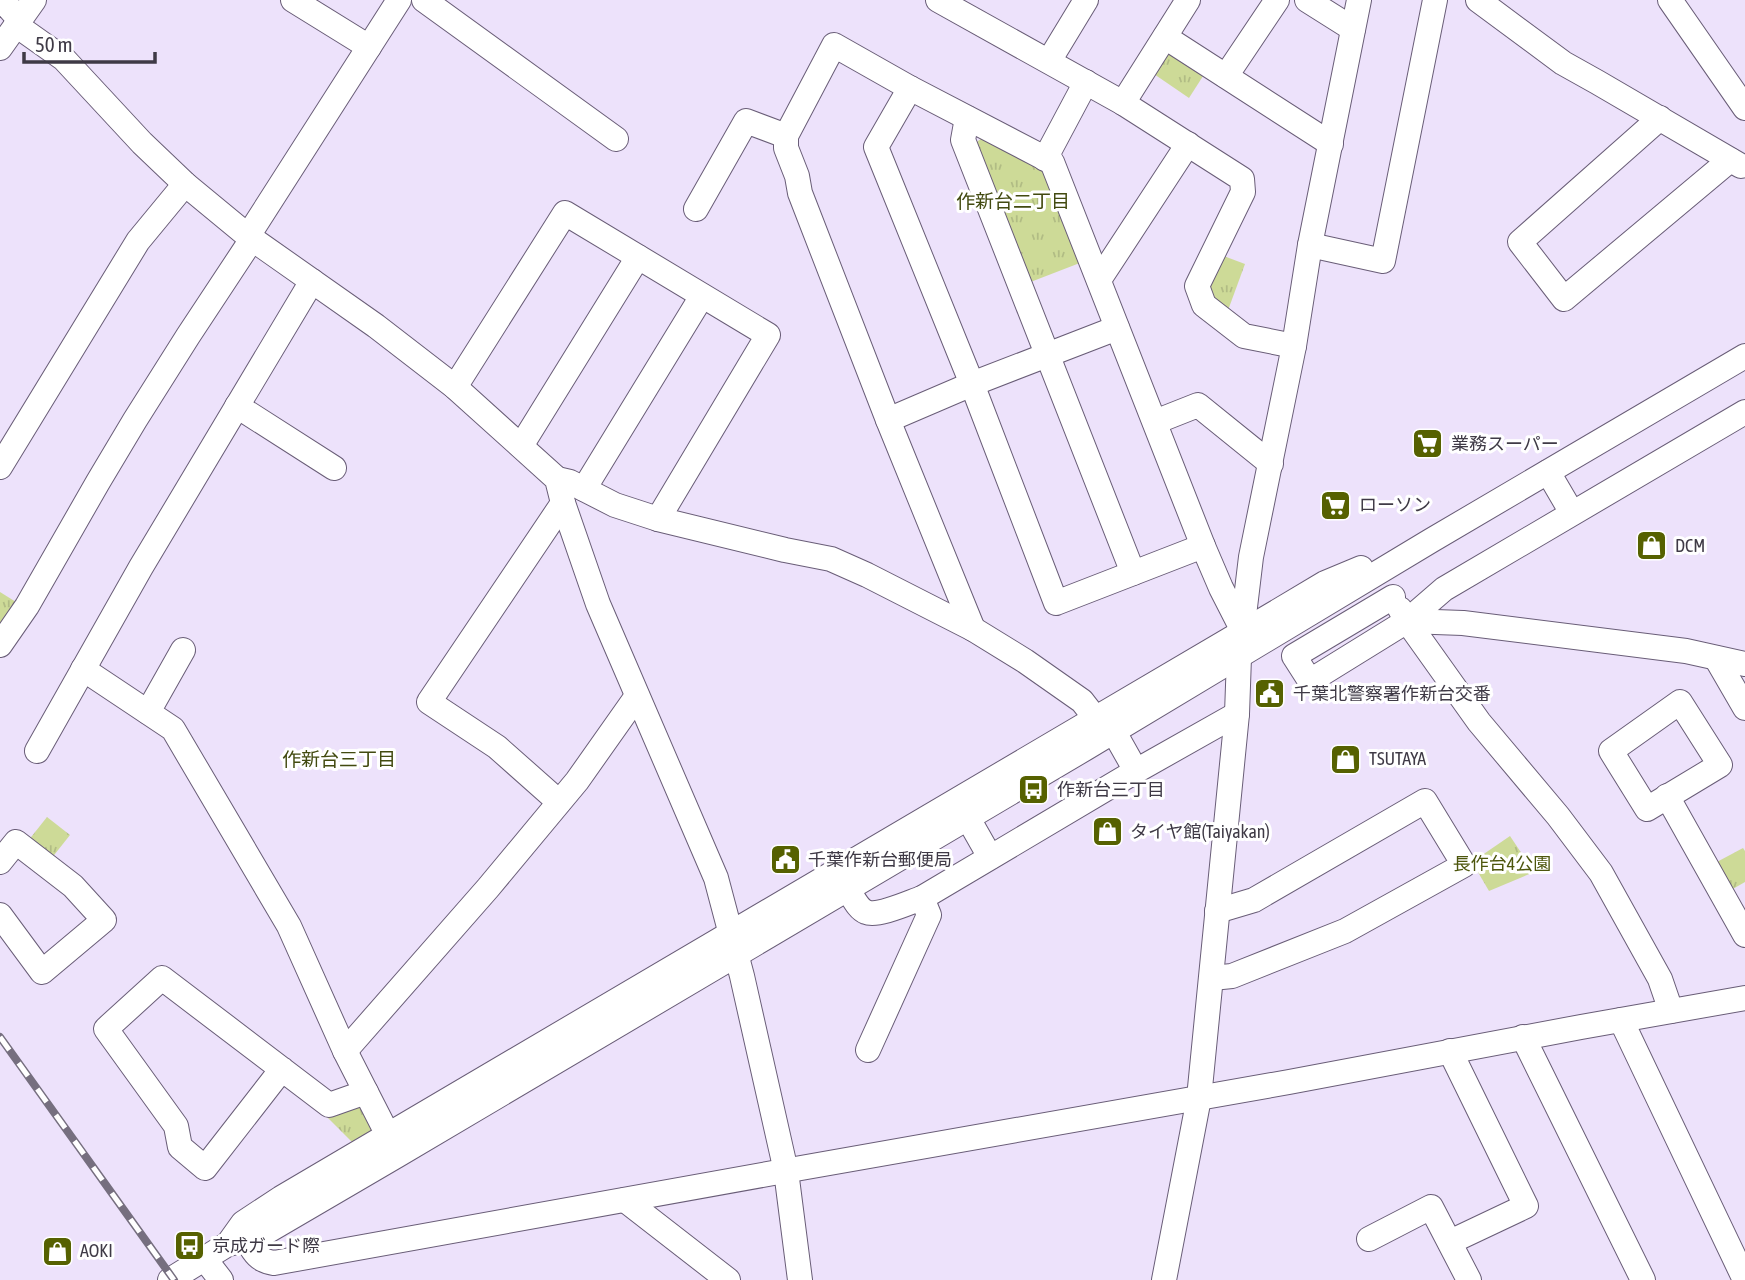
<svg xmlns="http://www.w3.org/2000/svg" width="1745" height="1280" font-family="'Asap Condensed','Noto Sans JP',sans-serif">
<defs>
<pattern id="park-tufts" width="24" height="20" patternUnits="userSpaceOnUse" patternTransform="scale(1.75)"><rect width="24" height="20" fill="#cdda97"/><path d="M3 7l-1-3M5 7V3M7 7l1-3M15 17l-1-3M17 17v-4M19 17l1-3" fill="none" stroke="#b1bc84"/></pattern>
</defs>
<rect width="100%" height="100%" fill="#ede2fb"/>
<g fill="url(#park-tufts)">
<polygon points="1172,51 1205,73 1189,98 1151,72 1163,53"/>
<polygon points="983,137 1043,169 1085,261 1028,283 973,145"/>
<polygon points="1221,255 1245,264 1227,313 1205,289"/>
<polygon points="0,592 16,602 4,622 0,622"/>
<polygon points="47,817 70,835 51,859 28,841"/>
<polygon points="1510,836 1534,872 1489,891 1472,862"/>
<polygon points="1743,848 1745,851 1745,882 1731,890 1715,863"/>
<polygon points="356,1105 364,1107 374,1122 371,1131 352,1142 326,1116"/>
</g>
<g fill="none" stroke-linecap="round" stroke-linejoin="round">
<defs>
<g id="minor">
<polyline points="2,0 20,20"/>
<polyline points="293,0 369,47"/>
<polyline points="424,0 616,139"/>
<polyline points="938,0 1123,103 1242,179 1243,192 1197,286 1204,305 1244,336 1294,346"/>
<polyline points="1307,0 1353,29"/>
<polyline points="1478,0 1563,63 1597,82 1741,166"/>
<polyline points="1670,0 1745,108"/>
<polyline points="16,25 64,59 142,143 185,184 248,236 376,326 455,387 557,479 563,503 598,604 716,878 742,976 786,1171 800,1280"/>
<polyline points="1165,37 1331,144"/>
<polyline points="0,48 34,0"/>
<polyline points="1049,61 1086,0"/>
<polyline points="1226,76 1277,0"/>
<polyline points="910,88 876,147 972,384 1056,603 1203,546"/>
<polyline points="1123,103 1188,0"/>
<polyline points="967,118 963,140 1133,573"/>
<polyline points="1660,118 1520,242 1564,299 1730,160"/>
<polyline points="1045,159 1086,82"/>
<polyline points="696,209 746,121 786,136"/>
<polyline points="248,236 399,0"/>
<polyline points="1310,245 1383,261 1435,0"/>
<polyline points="1099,280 1188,144"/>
<polyline points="455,387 565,213 768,335 658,519"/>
<polyline points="237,406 334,468"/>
<polyline points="888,420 972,384 1117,328"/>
<polyline points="1155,422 1198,405 1271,464"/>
<polyline points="521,446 638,257"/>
<polyline points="0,467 138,241 185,184"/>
<polyline points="1548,472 1572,513"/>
<polyline points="557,479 570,482 615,505 658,519 785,550 831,559 867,575 973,629 1025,661 1082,701 1096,719 1114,732 1136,771"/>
<polyline points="584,489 702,296"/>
<polyline points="1393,597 1294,656 1310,681 1407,621 1444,589 1745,412"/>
<polyline points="1400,609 1407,621 1479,722 1558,816 1601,873 1660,979 1671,1011"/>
<polyline points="1407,621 1463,623 1686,651 1745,664"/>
<polyline points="973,629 888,420 800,193 797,176 786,148 786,136 834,45 910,88 1052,162 1203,546 1221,588 1243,631"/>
<polyline points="0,645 27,606 98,482 135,420 188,336 252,239"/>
<polyline points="1716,658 1745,708"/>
<polyline points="83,669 173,729 289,926 345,1051 395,1149"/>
<polygon points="1680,702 1720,765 1647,809 1611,751"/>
<polyline points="148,712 183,650"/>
<polyline points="37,751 141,567 312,281"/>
<polyline points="1667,796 1745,935"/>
<polyline points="559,802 497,747 429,702 563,503"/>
<polyline points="961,806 990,857"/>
<polyline points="0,862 16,842 73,886 104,920 42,972 0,915"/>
<path d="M 848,890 C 853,897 858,909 866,912 C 878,917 910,902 922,898 L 1136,771 L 1237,714"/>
<polyline points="1212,978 1232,976 1345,931 1464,865 1425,801 1254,900 1217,911"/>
<polyline points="1621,1020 1745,1280"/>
<polyline points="1523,1037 1643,1280"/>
<polyline points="868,1050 929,915 922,898"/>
<polyline points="345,1051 488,888 577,781 637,696"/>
<polyline points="282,1069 205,1168 180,1147 176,1126 106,1029 162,978 329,1105 366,1092"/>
<polyline points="625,1200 728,1280"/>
<polyline points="1369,1239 1431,1207 1469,1280"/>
<path d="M 247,1240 C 254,1253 259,1261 274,1263 L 801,1168 L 1289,1082 L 1581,1027 L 1745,998"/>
<polyline points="1450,1242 1526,1206 1450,1051"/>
<polyline points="228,1244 243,1223 281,1198 1273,614 1325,583 1361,568"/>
<polyline points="204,1258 221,1280"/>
<polyline points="170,1280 228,1244 256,1238 398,1155 1086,748 1432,540 1745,356"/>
<polyline points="1164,1280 1199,1098 1237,714 1239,657 1251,557 1294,346 1310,245 1359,0"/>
</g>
</defs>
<use href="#minor" stroke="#695d77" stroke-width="26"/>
<use href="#minor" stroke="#fff" stroke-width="24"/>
<defs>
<polyline id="rail" points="0,1037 174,1280"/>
</defs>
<use href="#rail" stroke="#766f7f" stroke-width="8"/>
<use href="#rail" stroke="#fff" stroke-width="5" stroke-dasharray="16" stroke-linecap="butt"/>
</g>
<defs>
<symbol id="supermarket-square" viewBox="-11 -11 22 22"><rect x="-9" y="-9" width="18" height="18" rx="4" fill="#566100" stroke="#fff"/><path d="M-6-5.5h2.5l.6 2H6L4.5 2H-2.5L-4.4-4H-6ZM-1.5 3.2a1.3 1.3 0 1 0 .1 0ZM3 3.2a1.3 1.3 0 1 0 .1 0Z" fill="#fff"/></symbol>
<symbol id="shop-square" viewBox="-11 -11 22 22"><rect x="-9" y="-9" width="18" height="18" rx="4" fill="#566100" stroke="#fff"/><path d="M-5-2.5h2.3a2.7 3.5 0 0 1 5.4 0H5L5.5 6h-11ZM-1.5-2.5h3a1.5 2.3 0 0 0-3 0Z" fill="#fff"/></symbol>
<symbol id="civic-square" viewBox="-11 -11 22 22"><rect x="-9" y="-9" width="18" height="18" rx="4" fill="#566100" stroke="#fff"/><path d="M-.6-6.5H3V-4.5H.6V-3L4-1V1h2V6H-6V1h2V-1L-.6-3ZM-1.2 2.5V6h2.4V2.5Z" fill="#fff"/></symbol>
<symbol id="bus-square" viewBox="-11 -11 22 22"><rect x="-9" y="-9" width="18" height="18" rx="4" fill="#566100" stroke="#fff"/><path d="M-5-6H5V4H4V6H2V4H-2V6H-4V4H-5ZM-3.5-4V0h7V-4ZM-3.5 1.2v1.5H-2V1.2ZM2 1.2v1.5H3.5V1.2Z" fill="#fff"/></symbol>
</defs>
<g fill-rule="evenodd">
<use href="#supermarket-square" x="1410" y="426" width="35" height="35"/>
<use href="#supermarket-square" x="1318" y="488" width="35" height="35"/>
<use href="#shop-square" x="1634" y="528" width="35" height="35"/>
<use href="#civic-square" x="1252" y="676" width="35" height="35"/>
<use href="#shop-square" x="1328" y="742" width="35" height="35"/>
<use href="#bus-square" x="1016" y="772" width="35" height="35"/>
<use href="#shop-square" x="1090" y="814" width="35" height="35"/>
<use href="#civic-square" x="768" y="842" width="35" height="35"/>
<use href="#bus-square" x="172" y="1228" width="35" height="35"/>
<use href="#shop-square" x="40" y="1234" width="35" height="35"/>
</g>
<g text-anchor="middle" stroke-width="6" stroke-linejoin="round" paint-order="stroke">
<g font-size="18" fill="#3f3a46" stroke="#fff" text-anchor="start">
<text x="1451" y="450">業務スーパー</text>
<text x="1359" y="511">ローソン</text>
<text x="1675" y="552">DCM</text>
<text x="1293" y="700">千葉北警察署作新台交番</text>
<text x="1369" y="765">TSUTAYA</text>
<text x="1057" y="796">作新台三丁目</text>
<text x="1130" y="838">タイヤ館(Taiyakan)</text>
<text x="808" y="866">千葉作新台郵便局</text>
<text x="212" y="1252">京成ガード際</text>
<text x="80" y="1257">AOKI</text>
</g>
<g font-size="18" fill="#4d560d" stroke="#fff">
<text x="1502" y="870">長作台4公園</text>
</g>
<g font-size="19" fill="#424a10" stroke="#fff">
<text x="1013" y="208">作新台二丁目</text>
<text x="339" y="766">作新台三丁目</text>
</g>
</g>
<path d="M24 52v10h131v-10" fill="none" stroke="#3f3a46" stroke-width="3.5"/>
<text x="35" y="52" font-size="21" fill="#3f3a46" stroke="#ffffff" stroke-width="5" paint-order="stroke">50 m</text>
</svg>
